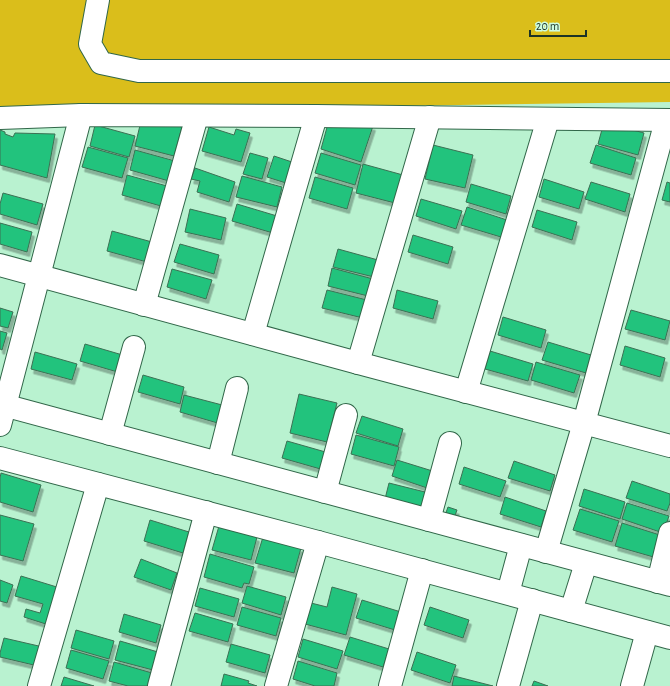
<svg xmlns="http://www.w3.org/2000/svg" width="670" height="686" font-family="'Alegreya Sans',sans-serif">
<defs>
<filter id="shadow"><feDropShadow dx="2.5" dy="4.5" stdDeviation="0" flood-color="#0004"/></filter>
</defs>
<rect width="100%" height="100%" fill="#b9f2d0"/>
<polygon fill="#dabe1b" points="0,0 670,0 670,102 104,110 0,110"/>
<g fill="#24c37d" stroke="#3b7053" filter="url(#shadow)">
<polygon points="142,117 182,127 174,156 135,146"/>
<polygon points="329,120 373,126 361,162 321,149"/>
<polygon points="604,122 644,133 638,155 598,144"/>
<polygon points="95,125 135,136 129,157 90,146"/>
<polygon points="209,127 234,135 236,129 250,133 241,162 202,151"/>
<polygon points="0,130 5,132 5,134 13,137 15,133 55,134 47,178 0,165"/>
<polygon points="433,145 473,155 465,188 425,179"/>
<polygon points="596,145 636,158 631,175 590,163"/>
<polygon points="88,147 128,158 122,178 82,167"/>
<polygon points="135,150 175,161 169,181 130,170"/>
<polygon points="250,153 268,158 262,179 243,174"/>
<polygon points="321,153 361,165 355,185 315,173"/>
<polygon points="274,156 292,162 286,183 267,177"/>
<polygon points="363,164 403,175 395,203 356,193"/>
<polygon points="195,168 235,182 229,202 197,192 200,181 191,179"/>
<polygon points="127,175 167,186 161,206 122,195"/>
<polygon points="242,176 282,187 277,207 236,197"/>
<polygon points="315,177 353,188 347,209 309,198"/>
<polygon points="544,179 584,192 579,209 539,197"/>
<polygon points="591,182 630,194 625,212 585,199"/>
<polygon points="667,182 670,183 670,202 662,200"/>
<polygon points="471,184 511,196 506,214 466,202"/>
<polygon points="3,193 43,204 37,225 0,214 0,204"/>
<polygon points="421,199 462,211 456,229 416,216"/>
<polygon points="237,204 277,216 273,233 232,221"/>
<polygon points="467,207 507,220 501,237 461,225"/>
<polygon points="190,209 226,218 221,240 185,232"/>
<polygon points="537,210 577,222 572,240 532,227"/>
<polygon points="0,223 32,232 27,252 0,244"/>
<polygon points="112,231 152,242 147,262 107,251"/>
<polygon points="413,235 453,247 448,264 408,252"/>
<polygon points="180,244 219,255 214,274 174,262"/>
<polygon points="338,249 378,260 374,277 333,267"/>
<polygon points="332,268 373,279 368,296 328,286"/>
<polygon points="172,269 212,280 206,299 167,287"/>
<polygon points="327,290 367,300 363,318 322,308"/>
<polygon points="397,290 438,301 433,319 393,308"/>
<polygon points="0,308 13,312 8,328 0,326"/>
<polygon points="631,310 670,321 665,340 625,329"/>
<polygon points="503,317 546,330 541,348 498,335"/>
<polygon points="0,331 7,333 2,350 0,349"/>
<polygon points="548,342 591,355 586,373 542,360"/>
<polygon points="85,344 126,356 121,373 80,361"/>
<polygon points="625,346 665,358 660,377 620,365"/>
<polygon points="490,351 533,364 528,381 485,369"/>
<polygon points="35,352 77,364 72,380 31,369"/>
<polygon points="536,362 580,375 574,393 531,380"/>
<polygon points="143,375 184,387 180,404 138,392"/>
<polygon points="299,394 337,403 327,442 290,433"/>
<polygon points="184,395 226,406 221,424 180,412"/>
<polygon points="362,416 403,429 398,446 356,433"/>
<polygon points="356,435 399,447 394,466 351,454"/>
<polygon points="287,441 329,453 324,470 282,458"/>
<polygon points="397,460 439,473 433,490 392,476"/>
<polygon points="514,461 555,475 550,491 508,478"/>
<polygon points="464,467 506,481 500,497 459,484"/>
<polygon points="1,473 41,485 33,512 0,502 0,478"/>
<polygon points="632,481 670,494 670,503 667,511 626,498"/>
<polygon points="389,483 429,493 424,513 384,503"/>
<polygon points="584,489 625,502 620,519 579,506"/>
<polygon points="505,497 546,511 541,527 500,514"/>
<polygon points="627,503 669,516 663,533 622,519"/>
<polygon points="448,507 457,510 453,521 444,518"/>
<polygon points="580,509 619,521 612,542 573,530"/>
<polygon points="0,515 34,524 23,561 0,555"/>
<polygon points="150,520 189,532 183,553 144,541"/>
<polygon points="622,523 663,536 657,558 615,546"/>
<polygon points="219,526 257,537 251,560 212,550"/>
<polygon points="263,537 301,548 294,573 255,563"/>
<polygon points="210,554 254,567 249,584 244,583 242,588 204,577"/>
<polygon points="141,559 177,573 171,590 134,577"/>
<polygon points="21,576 60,588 49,625 24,617 26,609 40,613 43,604 15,596"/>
<polygon points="0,580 13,585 7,603 0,601"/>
<polygon points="247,586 286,597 281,615 242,603"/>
<polygon points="332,587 357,594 346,635 305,624 311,603 327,607"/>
<polygon points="200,588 239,599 234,617 195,606"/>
<polygon points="362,600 401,612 395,630 356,618"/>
<polygon points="242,607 281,618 276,636 237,625"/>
<polygon points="430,607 469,620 463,638 424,625"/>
<polygon points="195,613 233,624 228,642 189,631"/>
<polygon points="124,614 161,625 156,643 119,632"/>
<polygon points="76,630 114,641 109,659 71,648"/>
<polygon points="350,637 389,649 383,667 344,655"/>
<polygon points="4,638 43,647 38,666 0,657 0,653"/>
<polygon points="303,639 343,651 337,669 298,657"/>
<polygon points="120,641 158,652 153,670 115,660"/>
<polygon points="231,644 270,655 265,673 226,662"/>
<polygon points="71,650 109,661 103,679 66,668"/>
<polygon points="417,652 456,665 450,683 411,670"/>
<polygon points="298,661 337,673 334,686 315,686 293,679"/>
<polygon points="114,662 152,673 148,686 128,686 109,681"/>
<polygon points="224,674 249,681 248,683 257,686 221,686"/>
<polygon points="454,676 493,686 452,686"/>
<polygon points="64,677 94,686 61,686"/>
<polygon points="534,681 548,686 532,686"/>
</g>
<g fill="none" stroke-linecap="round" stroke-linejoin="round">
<defs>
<g id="minor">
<polyline points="98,0 90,44 101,63 139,71 670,71"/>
<polyline points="0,118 81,115 316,116 670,120"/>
<polyline points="0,265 358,363 670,446"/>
<polyline points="144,305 197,116"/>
<polyline points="253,334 316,116"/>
<polyline points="358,363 430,117"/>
<polyline points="466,392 548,119"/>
<polyline points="0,404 670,585"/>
<polyline points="0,425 81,115"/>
<polyline points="110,434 134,347"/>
<polyline points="0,458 318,542 670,638"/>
<polyline points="218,463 237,388"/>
<polyline points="325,492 346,415"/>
<polyline points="429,520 450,443"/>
<polyline points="546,552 584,423 666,121"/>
<polyline points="658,582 670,533"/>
<polyline points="508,593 521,545"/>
<polyline points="571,611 586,563"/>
<polyline points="39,686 98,484"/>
<polyline points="159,686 206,512"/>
<polyline points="276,686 318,542"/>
<polyline points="390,686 422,570"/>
<polyline points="508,686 532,600"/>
<polyline points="632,686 647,632"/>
</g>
</defs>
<use href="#minor" stroke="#316749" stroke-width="24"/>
<use href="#minor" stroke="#fff" stroke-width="22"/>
</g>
<path d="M530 30v6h56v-6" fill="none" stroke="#1c3326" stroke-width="2"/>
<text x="536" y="30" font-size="12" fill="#1c3326" stroke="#cffde1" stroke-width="3" paint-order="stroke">20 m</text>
</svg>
